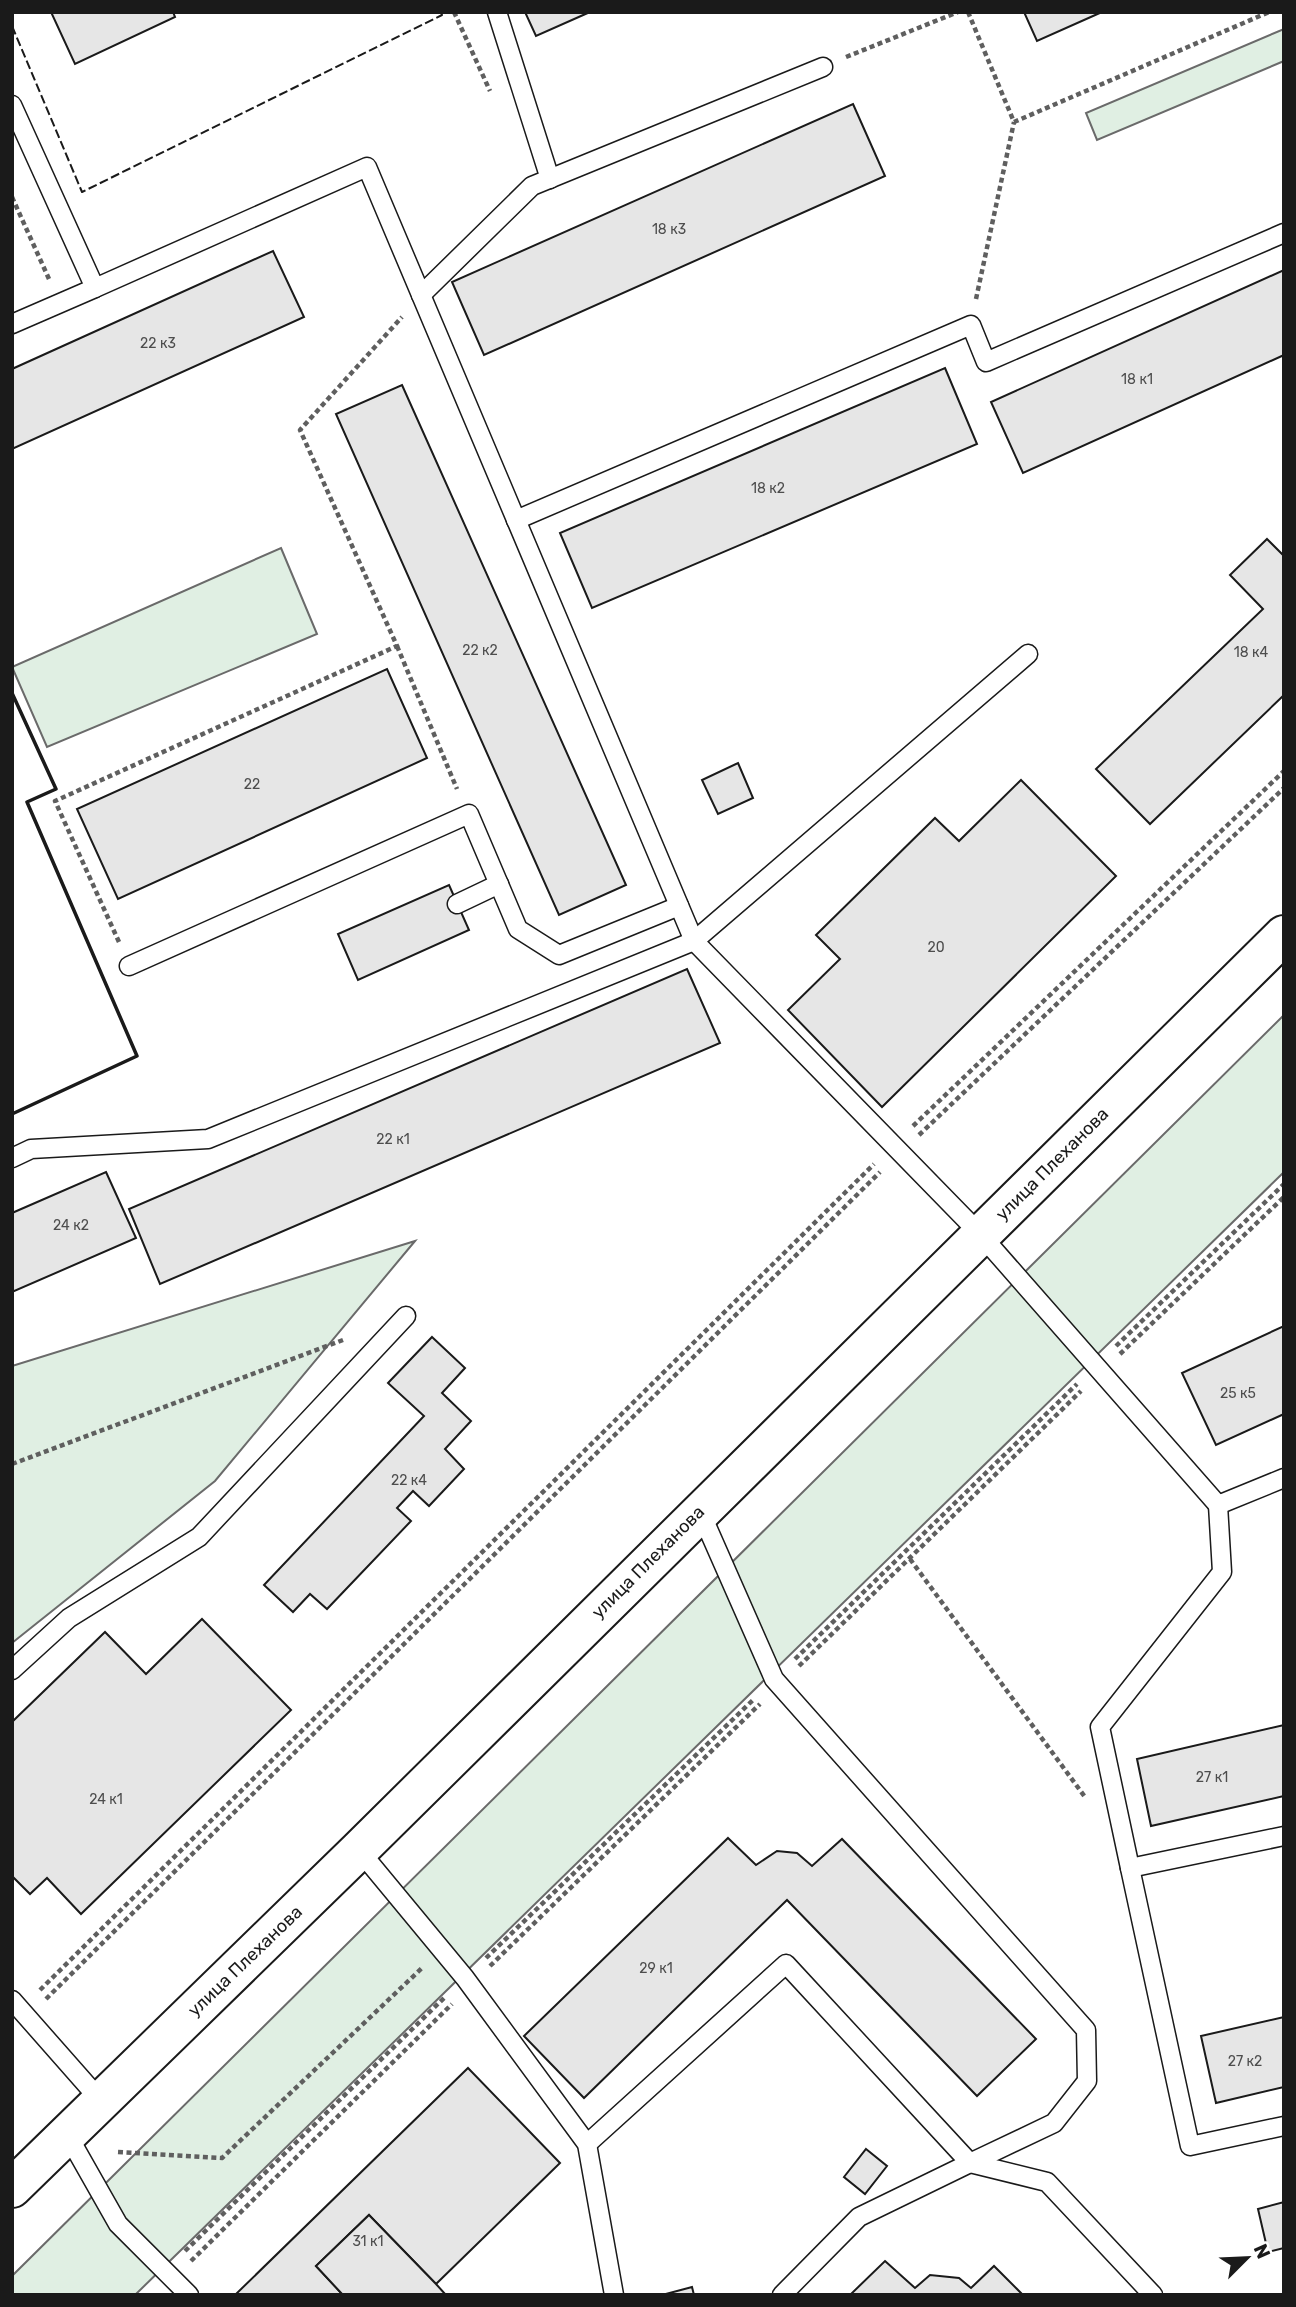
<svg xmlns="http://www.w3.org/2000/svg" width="1296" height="2307" font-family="Rubik,sans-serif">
<rect width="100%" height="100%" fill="#fff"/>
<g fill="#e0efe3" stroke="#6a6a6a" stroke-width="2">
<polygon points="1284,29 1284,61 1097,140 1086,113"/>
<polygon points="281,548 317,634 47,747 12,667"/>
<polygon points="1284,1015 1284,1172 135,2295 12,2295 12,2276"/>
<polygon points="415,1241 215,1481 12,1643 12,1366"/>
</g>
<g fill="#e6e6e6" stroke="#1a1a1a" stroke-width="2">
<polygon points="51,12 173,12 175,17 75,64"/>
<polygon points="525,12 590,12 536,36"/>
<polygon points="1024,12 1102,12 1037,41"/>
<polygon points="853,104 885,176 484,355 452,282"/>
<polygon points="273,251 304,317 12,449 12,369"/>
<polygon points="1284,270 1284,355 1023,473 991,402"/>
<polygon points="945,368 977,444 592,608 560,533"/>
<polygon points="402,385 626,885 559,915 336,414"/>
<polygon points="1267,539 1284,556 1284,695 1150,824 1096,769 1263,609 1230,575"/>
<polygon points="387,669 427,758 118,899 77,809"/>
<polygon points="738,763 753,798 718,814 702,780"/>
<polygon points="1021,780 1116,876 882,1107 788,1010 840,959 816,935 935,818 959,841"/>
<polygon points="449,885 469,930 358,980 338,934"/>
<polygon points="687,969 720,1043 160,1284 129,1209"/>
<polygon points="106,1172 136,1238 12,1292 12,1213"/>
<polygon points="1284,1326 1284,1414 1216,1445 1182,1373"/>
<polygon points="432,1337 465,1368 442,1393 471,1421 445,1449 464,1469 429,1506 413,1491 397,1508 411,1521 327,1609 310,1594 293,1612 264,1585 424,1416 388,1383"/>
<polygon points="202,1619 291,1710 81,1914 47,1878 30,1894 12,1876 12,1722 105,1632 146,1674"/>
<polygon points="1284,1725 1284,1796 1151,1826 1137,1759"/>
<polygon points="728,1838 756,1865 777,1851 797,1853 812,1866 842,1839 1036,2039 977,2096 787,1900 584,2098 524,2036"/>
<polygon points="1284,2017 1284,2087 1216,2103 1201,2036"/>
<polygon points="468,2068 560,2163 436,2284 369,2215 316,2266 343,2295 235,2295"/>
<polygon points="866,2149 887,2166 865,2194 844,2177"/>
<polygon points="1284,2202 1284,2248 1268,2252 1258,2209"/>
<polygon points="369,2215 436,2284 446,2295 343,2295 316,2266"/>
<polygon points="885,2261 915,2288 930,2275 959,2278 971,2288 994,2266 1023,2295 850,2295"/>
<polygon points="692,2287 694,2295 662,2295"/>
</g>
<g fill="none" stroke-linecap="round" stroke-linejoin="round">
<defs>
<g id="lane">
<polyline points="497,12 550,179"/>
<polyline points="12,105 95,288 367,167 694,941 980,1234 1218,1505 1284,1478"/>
<polyline points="421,295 532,186 823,67"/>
<polyline points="12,324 95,288"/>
<polyline points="516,520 971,325 986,362 1284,233"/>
<polyline points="457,904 499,884"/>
<polyline points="129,966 469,814 518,929 559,955 679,906"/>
<polyline points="12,1158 31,1149 208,1139 694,941 1028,654"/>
<polyline points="1218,1505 1222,1572 1100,1727 1130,1868 1284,1836"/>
<polyline points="700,1511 774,1679 1086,2030 1087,2081 1054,2123 970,2163 1047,2182 1153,2295"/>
<polyline points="12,1670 69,1618 199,1537 406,1316"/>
<polyline points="359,1850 465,1978 587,2144 614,2295"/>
<polyline points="1130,1868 1190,2146 1284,2126"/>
<polyline points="12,2000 101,2101"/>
<polyline points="67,2134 118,2224 189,2295"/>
<polyline points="587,2144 786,1964 970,2163 859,2217 782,2295"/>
</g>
<polyline id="secondary" points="12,2188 359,1850 1284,935"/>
</defs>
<use href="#lane" stroke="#1a1a1a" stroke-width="21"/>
<use href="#secondary" stroke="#1a1a1a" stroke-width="42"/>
<g stroke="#5f5f5f" stroke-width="4.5" stroke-dasharray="5 3.5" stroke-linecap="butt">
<polyline points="454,12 490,91"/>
<polyline points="968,12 1014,122 1269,12"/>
<polyline points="846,57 958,12"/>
<polyline points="12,197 49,279"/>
<polyline points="976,299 1014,122"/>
<polyline points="397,646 457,789"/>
<polyline points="119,942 55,801 397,646 300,430 402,317"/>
<polyline points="913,1126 1284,771"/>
<polyline points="919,1135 1284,788"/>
<polyline points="1116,1346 1284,1184"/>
<polyline points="1120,1354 1284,1197"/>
<polyline points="12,1464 343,1340"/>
<polyline points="910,1559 1085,1797"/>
<polyline points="795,1659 1077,1384"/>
<polyline points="799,1666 1081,1391"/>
<polyline points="486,1958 754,1699"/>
<polyline points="490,1966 760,1704"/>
<polyline points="40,1990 874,1164"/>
<polyline points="46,1999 880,1172"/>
<polyline points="118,2152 222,2158 422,1968"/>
<polyline points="185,2251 444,1998"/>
<polyline points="191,2261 452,2004"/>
</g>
<use href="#lane" stroke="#fff" stroke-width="18"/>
<use href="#secondary" stroke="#fff" stroke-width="38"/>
<polyline stroke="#1a1a1a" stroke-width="2" stroke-dasharray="9 3.5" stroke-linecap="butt" points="12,26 82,192 442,15 441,12"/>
<polyline stroke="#1a1a1a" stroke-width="3.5" points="12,693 56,789 27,802 137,1056 12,1114"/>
</g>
<g text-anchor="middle" stroke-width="5" stroke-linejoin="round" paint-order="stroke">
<g font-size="14" fill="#4d4d4d">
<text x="669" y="234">18 к3</text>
<text x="158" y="348">22 к3</text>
<text x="1137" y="384">18 к1</text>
<text x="768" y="493">18 к2</text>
<text x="480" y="655">22 к2</text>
<text x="1251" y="657">18 к4</text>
<text x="252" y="789">22</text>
<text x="936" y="952">20</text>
<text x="393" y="1144">22 к1</text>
<text x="71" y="1230">24 к2</text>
<text x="1238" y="1398">25 к5</text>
<text x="409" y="1485">22 к4</text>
<text x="1212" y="1782">27 к1</text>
<text x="106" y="1804">24 к1</text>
<text x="656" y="1973">29 к1</text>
<text x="1245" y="2066">27 к2</text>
<text x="368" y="2246">31 к1</text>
</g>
<g font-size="18" fill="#1a1a1a" stroke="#fff">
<text transform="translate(1052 1164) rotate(-45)" y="6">улица Плеханова</text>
<text transform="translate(648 1562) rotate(-45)" y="6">улица Плеханова</text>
<text transform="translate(245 1961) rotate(-44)" y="6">улица Плеханова</text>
</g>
</g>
<rect width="1296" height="2307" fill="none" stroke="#1a1a1a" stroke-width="28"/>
<g transform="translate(1247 2258) rotate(66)" stroke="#ffffff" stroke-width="5" paint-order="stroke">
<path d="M0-5L12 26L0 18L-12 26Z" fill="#1a1a1a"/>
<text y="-10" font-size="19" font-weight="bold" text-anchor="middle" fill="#1a1a1a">N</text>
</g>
</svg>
